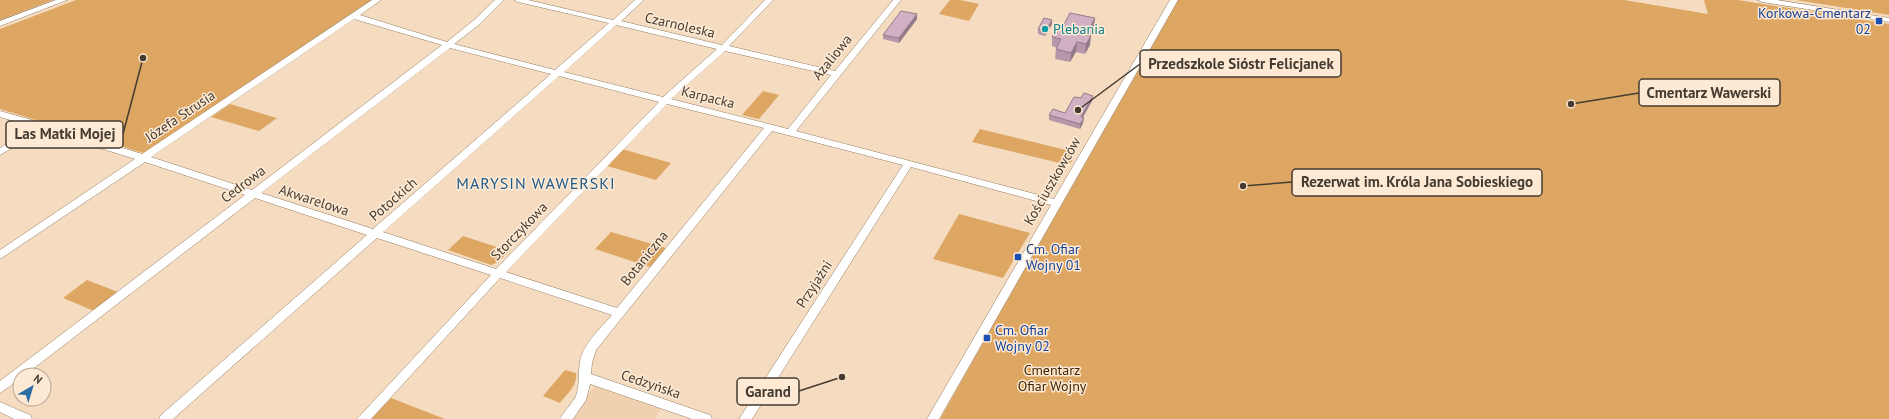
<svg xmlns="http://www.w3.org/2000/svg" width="1889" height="419" font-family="'PT Sans',sans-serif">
<rect width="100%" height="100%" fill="#f5dcc0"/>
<polygon fill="#efd1af" points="595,386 661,409 654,419 569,419"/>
<g fill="#dda763">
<polygon points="0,0 53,0 0,20"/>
<polygon points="76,0 372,0 147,152 143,153 0,109 0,29"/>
<polygon points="950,0 960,0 979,4 969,21 939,14"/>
<polygon points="1176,0 1624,0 1708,14 1704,0 1738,0 1889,24 1889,419 940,419"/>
<polygon points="1796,0 1889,0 1889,15"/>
<polygon points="763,91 779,95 759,119 742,115"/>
<polygon points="230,104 277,118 259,131 211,117"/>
<polygon points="980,129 1074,152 1070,159 1073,160 1068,165 972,142"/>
<polygon points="622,149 671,163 656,180 607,166"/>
<polygon points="959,214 1030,233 1003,278 933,259"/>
<polygon points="611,232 666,248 650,267 595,249"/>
<polygon points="463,236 509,251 498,262 491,265 448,250"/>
<polygon points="87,280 118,292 94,311 63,298"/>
<path d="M 565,370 L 576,373 C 578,385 567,394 560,403 L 543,396 Z"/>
<polygon points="391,398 445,419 370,419"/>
</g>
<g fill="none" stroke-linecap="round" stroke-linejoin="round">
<defs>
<g id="minor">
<polygon points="56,0 67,0 0,26 0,21"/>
<path d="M 372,0 L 381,0 L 360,15 L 447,42 L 474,20 L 495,0 L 504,0 L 480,24 L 454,44 L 555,70 L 609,23 L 518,2 L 514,0 L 528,0 L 613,20 L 635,0 L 644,0 L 621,21 L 722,45 L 765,0 L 773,0 L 729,46 L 835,71 L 893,0 L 901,0 L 796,131 L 1054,199 L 1170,0 L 1178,0 L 939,419 L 927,419 L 1051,205 L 911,167 L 752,419 L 739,419 L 903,165 L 772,131 L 596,350 L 592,363 L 591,374 L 710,415 L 712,419 L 692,419 L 590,384 L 586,400 L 573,419 L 560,419 C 564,411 572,404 576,396 C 580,385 578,373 580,361 C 584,343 600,329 612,315 L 500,278 L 371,419 L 357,419 L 491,275 L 377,238 L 173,419 L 159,419 L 161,415 L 367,235 L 255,198 L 25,375 L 20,375 L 20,379 L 0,393 L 0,381 L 245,195 L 145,162 L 0,259 L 0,250 L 135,159 L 43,130 L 0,155 L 0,148 L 34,127 L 0,117 L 0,111 L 46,124 L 142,154 ZM 354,19 L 442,45 L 252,190 L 151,157 ZM 616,25 L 717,49 L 663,97 L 564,72 ZM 450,48 L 551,74 L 373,229 L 261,193 ZM 725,51 L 831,75 L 788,129 L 671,99 ZM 559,76 L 659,102 L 496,269 L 383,232 ZM 667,104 L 764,128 L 617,308 L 506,272 Z"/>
<polygon points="1758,0 1777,0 1889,18 1889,22 1762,2"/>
<polygon points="0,402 30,415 32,419 14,419 0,412"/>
</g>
</defs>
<use href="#minor" stroke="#937d63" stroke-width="1"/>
<use href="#minor" fill="#fff" fill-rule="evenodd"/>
</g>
<g fill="#b497a8">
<polygon points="917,19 899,43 883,39 883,34"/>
<polygon points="1052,20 1052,24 1045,36 1038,34 1038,29"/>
<polygon points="1094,27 1090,36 1090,45 1085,54 1076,52 1070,62 1055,59 1056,49 1057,48 1052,46 1052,37 1061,30"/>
<polygon points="1093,96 1092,101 1083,117 1083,123 1080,129 1049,120 1049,115 1065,113 1081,98"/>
</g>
<g fill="#927b88">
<polygon points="917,14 917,19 899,43 899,38"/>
<polygon points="1095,18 1094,27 1085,44 1086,35"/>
<polygon points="1052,20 1052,24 1045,36 1046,31"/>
<polygon points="1091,36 1090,45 1085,54 1086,44"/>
<polygon points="1077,42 1076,52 1070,62 1071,53"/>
<polygon points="1093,96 1092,101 1080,122 1081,117"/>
<polygon points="1084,118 1083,123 1080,129 1080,124"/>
</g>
<g fill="#d1b0c3" stroke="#927b88">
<polygon points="901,11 917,14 899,38 883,35"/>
<polygon points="1070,13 1095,18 1086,35 1091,36 1086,44 1077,42 1071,53 1056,49 1061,39 1052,37 1057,29 1061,30"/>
<polygon points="1044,18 1052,20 1046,31 1038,29"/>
<polygon points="1084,93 1093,96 1081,117 1084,118 1080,124 1049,115 1053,109 1065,113 1074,97 1081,98"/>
</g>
<g fill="#1a4fb4" stroke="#feead4" stroke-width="1.5">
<rect x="1875" y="17" width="8" height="8" rx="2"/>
<rect x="1014" y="253" width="8" height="8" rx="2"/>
<rect x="983" y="334" width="8" height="8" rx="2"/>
</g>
<circle fill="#0f9aa8" stroke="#feead4" stroke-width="1.5" cx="1045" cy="29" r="4"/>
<g text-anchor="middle" stroke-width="3" stroke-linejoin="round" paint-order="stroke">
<g font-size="14" fill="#164399" stroke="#feead4" text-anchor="start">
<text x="1871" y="18" text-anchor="end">Korkowa-Cmentarz<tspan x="1871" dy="16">02</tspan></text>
<text x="1026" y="254">Cm. Ofiar<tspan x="1026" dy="16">Wojny 01</tspan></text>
<text x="995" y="335">Cm. Ofiar<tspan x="995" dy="16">Wojny 02</tspan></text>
</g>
<g font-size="14" fill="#453b30" stroke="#feead4">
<text transform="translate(680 25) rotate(13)" y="5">Czarnoleska</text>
<text transform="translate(832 57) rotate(-51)" y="5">Azaliowa</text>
<text transform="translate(708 97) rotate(14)" y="5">Karpacka</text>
<text transform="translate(180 116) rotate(-34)" y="5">Józefa Strusia</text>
<text transform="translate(1052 181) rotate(-60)" y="5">Kościuszkowców</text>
<text transform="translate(243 184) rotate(-37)" y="5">Cedrowa</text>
<text transform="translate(393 199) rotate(-41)" y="5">Potockich</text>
<text transform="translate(314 200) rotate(18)" y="5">Akwarelowa</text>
<text transform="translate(519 231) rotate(-46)" y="5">Storczykowa</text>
<text transform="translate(644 258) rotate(-51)" y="5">Botaniczna</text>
<text transform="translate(814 284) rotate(-57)" y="5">Przyjaźni</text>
<text transform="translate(651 384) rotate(19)" y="5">Cedzyńska</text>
</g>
<g font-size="14" fill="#0d838f" stroke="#feead4" text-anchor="start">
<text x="1053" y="34">Plebania</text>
</g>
<g font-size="14" fill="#3f2500" stroke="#feead4">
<text x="1052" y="375">Cmentarz<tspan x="1052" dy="16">Ofiar Wojny</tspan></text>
</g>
<g font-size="16" letter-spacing="1" fill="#1e5b8c" stroke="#feead4">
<text x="536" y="189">MARYSIN WAWERSKI</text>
</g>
</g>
<path fill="none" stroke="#453b30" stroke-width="1.5" d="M1078 110L1140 64M1571 104L1639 93M143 58L123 134M1243 186L1292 182M842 377L799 391"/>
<g fill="#453b30" stroke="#feead4" stroke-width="1.5">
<circle cx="1078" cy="110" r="4"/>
<circle cx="1571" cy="104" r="4"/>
<circle cx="143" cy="58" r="4"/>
<circle cx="1243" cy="186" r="4"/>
<circle cx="842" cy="377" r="4"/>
</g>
<g fill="#feead4" stroke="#453b30" stroke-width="1.5">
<rect x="1140" y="50" width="201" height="27" rx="4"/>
<rect x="1639" y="79" width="141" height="27" rx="4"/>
<rect x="6" y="121" width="117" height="27" rx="4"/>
<rect x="1292" y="169" width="250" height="27" rx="4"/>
<rect x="737" y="378" width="62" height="27" rx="4"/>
</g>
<g font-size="15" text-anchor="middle" font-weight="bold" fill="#453b30">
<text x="1241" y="69">Przedszkole Sióstr Felicjanek</text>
<text x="1709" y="98">Cmentarz Wawerski</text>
<text x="65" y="139">Las Matki Mojej</text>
<text x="1417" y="187">Rezerwat im. Króla Jana Sobieskiego</text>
<text x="768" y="397">Garand</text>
</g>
<g transform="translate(32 387) rotate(38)"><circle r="19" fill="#feead4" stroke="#b4a492"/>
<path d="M0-3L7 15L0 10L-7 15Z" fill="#2b6ea4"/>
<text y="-6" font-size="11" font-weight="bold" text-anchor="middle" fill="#453b30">N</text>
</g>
</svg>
